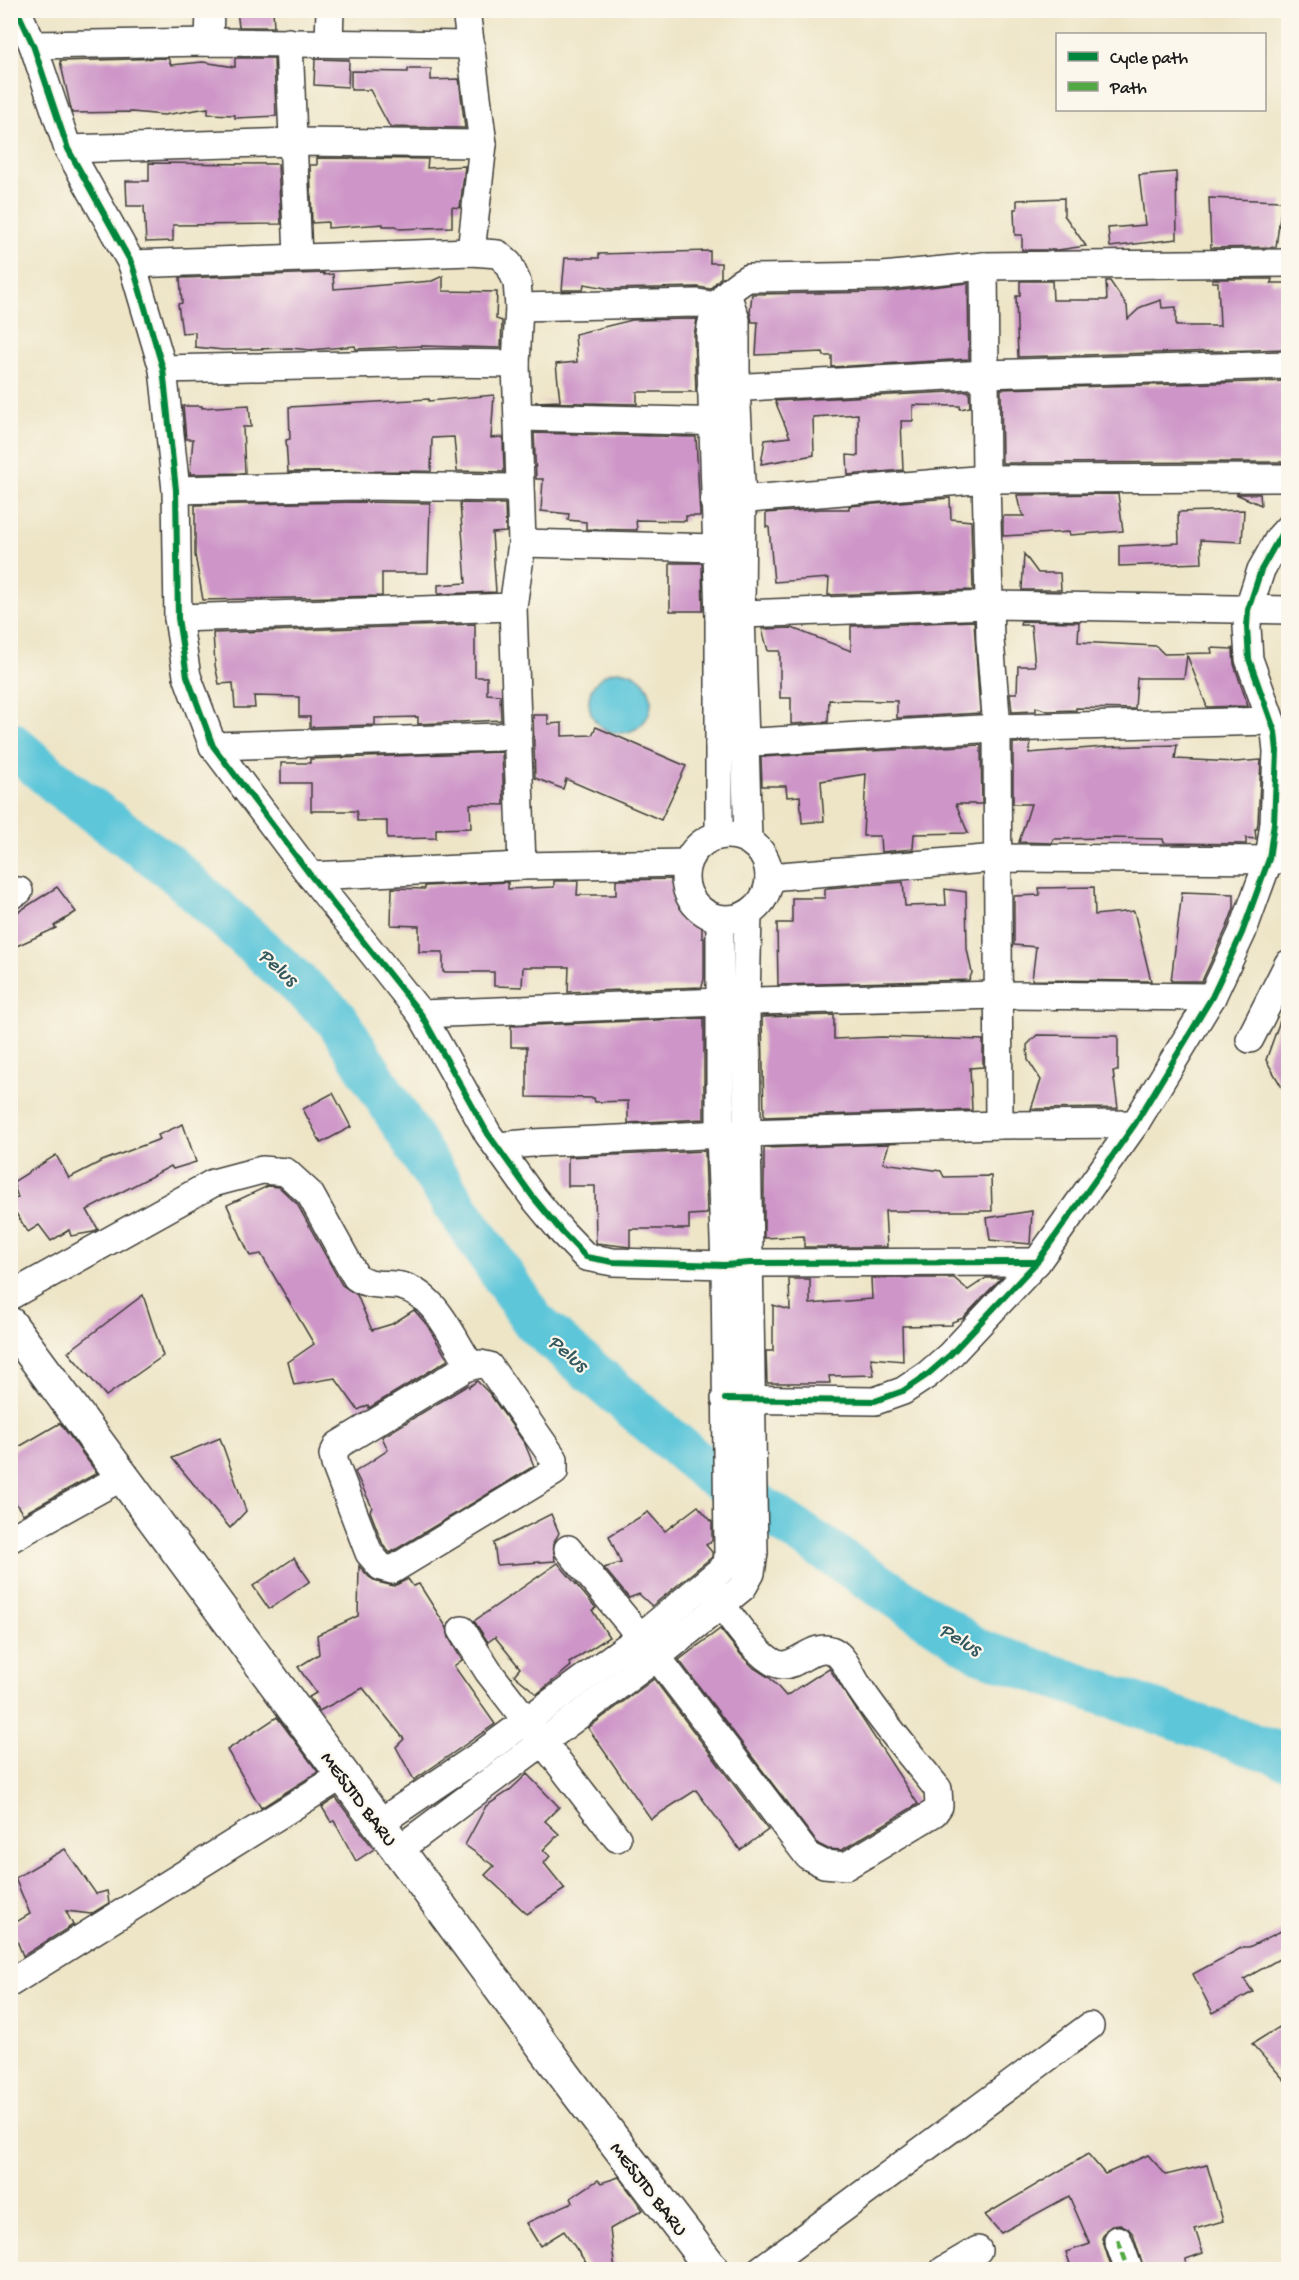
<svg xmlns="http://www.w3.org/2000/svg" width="1299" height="2280" font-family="'Gochi Hand',sans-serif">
<rect width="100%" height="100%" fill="#fbf7ec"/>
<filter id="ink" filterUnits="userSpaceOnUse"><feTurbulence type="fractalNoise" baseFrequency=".0167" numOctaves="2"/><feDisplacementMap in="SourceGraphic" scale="12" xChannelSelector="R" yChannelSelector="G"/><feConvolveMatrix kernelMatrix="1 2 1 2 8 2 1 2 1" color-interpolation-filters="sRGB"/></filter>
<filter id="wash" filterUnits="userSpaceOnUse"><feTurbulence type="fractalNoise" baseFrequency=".008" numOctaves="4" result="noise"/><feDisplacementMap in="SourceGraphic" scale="24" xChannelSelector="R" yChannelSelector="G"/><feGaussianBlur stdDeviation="1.35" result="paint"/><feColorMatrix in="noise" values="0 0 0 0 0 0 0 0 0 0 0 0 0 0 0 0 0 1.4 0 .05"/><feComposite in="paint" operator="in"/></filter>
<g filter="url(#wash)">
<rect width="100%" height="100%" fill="#eee5c7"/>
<circle fill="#5dc6d9" stroke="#3c717a" stroke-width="1.5" cx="620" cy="702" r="31"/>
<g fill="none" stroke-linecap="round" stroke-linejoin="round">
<polyline stroke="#5dc6d9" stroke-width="44" points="10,743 63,788 172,869 336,1018 430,1168 534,1322 708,1472 979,1651 1288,1757"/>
</g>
<g id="blocks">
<g fill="#ce96c8">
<polygon points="237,10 273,10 274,27 239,27"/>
<polygon points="168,58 171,65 203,62 235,67 235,58 274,58 276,116 235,118 235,115 208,114 208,108 164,115 132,112 72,113 60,61"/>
<polygon points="315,59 349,60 348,87 314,85"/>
<polygon points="408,69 431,69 431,80 459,79 465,128 390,127 370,90 351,90 351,71 408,72"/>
<polygon points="317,158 428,159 427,168 465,166 460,208 452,207 452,227 399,229 396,226 383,226 383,224 328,228 328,222 312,223 310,165 317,165"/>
<polygon points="149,163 278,164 281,224 173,225 173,241 146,242 144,206 127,206 126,181 149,181"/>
<polygon points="1176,172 1177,239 1110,247 1108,228 1145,225 1139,175"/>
<polygon points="1064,198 1064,215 1086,246 1058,250 1022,250 1022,235 1015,235 1014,209 1017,209 1017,200"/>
<polygon points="1209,198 1282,201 1276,247 1211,248"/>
<polygon points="710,251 710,263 721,263 721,277 710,289 698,287 611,289 584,284 583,290 562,290 565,258 599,258 599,254"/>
<polygon points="324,273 324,275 333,274 334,289 432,281 443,276 443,291 497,292 496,319 502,321 501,348 422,346 356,349 355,346 310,350 290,348 223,350 195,347 195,332 182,333 178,304 182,303 180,278"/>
<polygon points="1212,279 1272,279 1271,283 1288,283 1288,349 1018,357 1016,296 1020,296 1020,281 1052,281 1053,300 1107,300 1106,281 1110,281 1127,306 1128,319 1141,307 1161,300 1162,308 1176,307 1176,326 1220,326 1218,282 1212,282"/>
<polygon points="968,283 969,359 832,367 832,356 824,356 823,352 756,355 758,322 752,322 750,312 752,294 883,292"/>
<polygon points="697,319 694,335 696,392 637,392 637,404 535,402 560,401 556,364 577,362 575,334 632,320"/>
<polygon points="1288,381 1288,462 1002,463 1001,389"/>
<polygon points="969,391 970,407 960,409 960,406 913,405 913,421 901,421 903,470 848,475 847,455 858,456 858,414 813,417 814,455 761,464 765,440 790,437 775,401"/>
<polygon points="494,395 491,438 503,437 504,472 457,471 454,437 432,438 431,471 288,472 286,440 290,439 289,407 429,399 429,401"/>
<polygon points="249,405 251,427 243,427 245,473 190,474 193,439 186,439 183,406 202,406 202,408"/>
<polygon points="534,433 696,437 700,516 686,516 686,521 636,520 637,530 586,529 586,522 568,520 569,514 541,511 543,479 536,479"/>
<polygon points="1118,494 1123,531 1070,535 1069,532 1003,536 1003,516 1024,516 1019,505 1017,495"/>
<polygon points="1236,494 1260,494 1261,505"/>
<polygon points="950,498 951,519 971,521 973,590 828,595 829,578 774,582 769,527 766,527 766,513 822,509 849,509 849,506"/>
<polygon points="359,502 430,503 428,573 382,573 382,596 203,600 195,555 195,505"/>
<polygon points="460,503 505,504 506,532 492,533 496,592 438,594 438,585 466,583"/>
<polygon points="1244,510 1242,542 1201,540 1202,563 1119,566 1119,546 1179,543 1178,512"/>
<polygon points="1024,554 1038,573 1060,573 1061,590 1022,590"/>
<polygon points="670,563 702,563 703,611 670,611"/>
<polygon points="974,621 980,713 897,718 897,701 829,700 828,722 791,724 791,698 780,698 780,651 768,651 762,629 792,628 851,651 851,626"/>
<polygon points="1021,621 1079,622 1078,642 1156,646 1164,654 1212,653 1211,648 1233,649 1234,664 1248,706 1207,707 1187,655 1184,678 1137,678 1135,709 1076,708 1076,710 1048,711 1036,707 1036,711 1012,712 1010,693 1017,693 1018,666 1035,666 1031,625 1020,625"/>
<polygon points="475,624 475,677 487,677 487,694 500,695 501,720 418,724 418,717 375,718 375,725 310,727 310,717 299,717 299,697 254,696 255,708 235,708 233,683 219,684 215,665 213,633"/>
<polygon points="533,715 548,715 548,724 562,723 562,736 592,735 596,727 686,766 661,820 566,779 563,789 535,778"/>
<polygon points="1013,743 1031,743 1029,753 1104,747 1177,745 1175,759 1235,762 1261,760 1258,822 1257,829 1255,829 1256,839 1246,838 1246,844 1164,843 1163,839 1107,838 1053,839 1052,843 1019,842 1031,804 1013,804"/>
<polygon points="981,745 982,804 956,804 968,833 914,834 913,849 881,852 880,836 863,836 866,774 821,781 824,821 802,823 800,796 787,797 786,786 762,786 761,757"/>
<polygon points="502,752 504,805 470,804 471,828 436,829 436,838 387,839 387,821 357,821 357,811 311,811 311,783 281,783 281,763 310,763 310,759"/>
<polygon points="678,879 678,898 684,898 684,913 702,913 702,938 704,938 704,979 702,987 568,992 569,967 523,967 522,987 494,986 494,972 443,972 443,952 419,952 419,926 391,925 392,888 425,889 425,886 508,882 508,889 554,887 554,881 578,881 577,895 616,895 616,880"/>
<polygon points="903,882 905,906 946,905 945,889 966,892 967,949 972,973 969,980 778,985 777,923 792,923 792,898 825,898 825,889 828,888"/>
<polygon points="57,887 76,912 54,926 56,928 10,949 10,917"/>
<polygon points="1094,887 1095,915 1134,911 1151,981 1032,980 1036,947 1014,945 1014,896 1040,895 1039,888"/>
<polygon points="1182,892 1234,894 1234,908 1227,927 1202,981 1171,981"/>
<polygon points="1286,1004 1288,1005 1288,1098 1266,1060"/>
<polygon points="834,1015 834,1039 882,1037 983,1040 983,1067 970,1068 972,1110 764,1117 762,1017"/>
<polygon points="704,1018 704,1119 628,1123 628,1101 595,1102 594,1098 527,1097 527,1047 511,1047 511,1026"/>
<polygon points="1037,1035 1118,1036 1118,1071 1113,1071 1118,1108 1031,1109 1041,1080 1028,1060 1027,1045"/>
<polygon points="333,1093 351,1127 321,1143 303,1109"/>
<polygon points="183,1124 196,1162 173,1169 171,1166 87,1210 98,1229 93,1232 71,1236 69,1230 51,1241 39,1225 28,1232 10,1204 10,1200 18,1198 13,1182 56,1155 69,1178 102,1161 160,1139 158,1135"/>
<polygon points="889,1144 883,1163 941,1171 944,1177 991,1176 992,1211 885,1211 887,1247 804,1247 804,1236 764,1238 764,1148"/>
<polygon points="705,1151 707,1214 689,1215 689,1229 630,1229 630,1247 596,1243 595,1186 568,1186 568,1157"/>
<polygon points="268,1186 279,1187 297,1204 342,1285 357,1295 372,1330 392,1324 414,1310 427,1325 448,1360 369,1408 368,1405 358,1410 335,1378 294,1385 288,1362 314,1344 261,1254 250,1256 227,1205"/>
<polygon points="1032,1211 1030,1244 990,1240 987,1218"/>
<polygon points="871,1278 954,1278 968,1290 986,1278 1001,1278 963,1318 952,1322 952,1325 902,1326 903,1361 871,1358 874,1375 829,1376 830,1383 767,1383 766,1351 773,1351 773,1305 790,1310 789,1279 810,1279 810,1304 872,1299"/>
<polygon points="143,1295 163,1356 106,1396 68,1352"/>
<polygon points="477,1381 489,1393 525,1444 534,1466 390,1553 383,1545 370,1511 372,1507 355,1472 388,1450 382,1437 468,1385 469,1387"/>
<polygon points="60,1423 97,1473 23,1514 10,1495 10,1452"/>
<polygon points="220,1438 246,1511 230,1528 172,1458"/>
<polygon points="698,1506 712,1522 712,1541 706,1545 712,1552 712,1557 652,1606 639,1594 629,1598 604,1568 621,1563 609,1536 648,1512 665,1531"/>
<polygon points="551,1514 559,1533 553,1544 555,1561 497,1565 494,1543"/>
<polygon points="294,1558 310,1581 269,1609 253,1586"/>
<polygon points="558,1563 596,1608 592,1610 609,1637 569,1663 571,1666 537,1694 514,1675 520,1668 495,1637 488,1642 474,1621"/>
<polygon points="359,1566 369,1577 377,1582 394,1586 408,1579 413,1586 419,1584 447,1628 449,1638 462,1660 454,1666 495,1724 414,1780 396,1747 404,1739 363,1688 319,1711 309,1697 316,1693 298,1667 319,1654 317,1635 358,1616"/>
<polygon points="720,1629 742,1656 754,1668 770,1678 786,1696 829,1668 918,1804 842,1850 828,1849 818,1844 679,1660"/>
<polygon points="654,1679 768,1830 740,1850 696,1790 651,1819 588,1728"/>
<polygon points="277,1717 318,1772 261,1808 227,1750"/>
<polygon points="527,1774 559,1807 545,1821 559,1834 543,1850 550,1856 544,1863 565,1889 527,1914 485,1875 494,1866 465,1845 486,1806 509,1791"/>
<polygon points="336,1798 374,1849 356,1861 334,1821 331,1822 322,1807"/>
<polygon points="65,1849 96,1894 107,1891 109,1903 91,1914 66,1911 73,1925 23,1956 11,1925 30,1914 15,1878"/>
<polygon points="1281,1931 1288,1941 1288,1954 1244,1979 1253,1992 1213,2013 1193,1974 1243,1947 1249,1947"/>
<polygon points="1281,2026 1288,2039 1288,2084 1252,2044"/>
<polygon points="1088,2154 1105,2174 1148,2155 1166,2175 1207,2165 1223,2221 1195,2229 1203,2253 1186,2259 1186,2270 1144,2270 1133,2234 1128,2228 1120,2224 1113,2225 1106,2230 1102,2238 1112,2270 1072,2270 1066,2252 1090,2244 1069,2196 1001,2233 985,2215"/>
<polygon points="619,2177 643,2210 610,2229 615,2270 591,2270 564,2231 540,2246 526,2223 573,2202 571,2198 598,2180 601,2183"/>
</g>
</g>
</g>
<g filter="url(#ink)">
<use href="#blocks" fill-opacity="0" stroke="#3c3a36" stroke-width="1.5"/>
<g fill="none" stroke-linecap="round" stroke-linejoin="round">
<defs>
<g id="street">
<polyline points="17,10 33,45 68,149 132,264 163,369 176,490 178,618 187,676 213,746 311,876 421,1014 488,1134 533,1197 562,1232 586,1257 613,1262 725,1265 750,1263 1037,1262"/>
<polyline points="466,10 483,144 471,252"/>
<polyline points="209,42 210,10"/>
<polyline points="289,42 298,257"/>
<polyline points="329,42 330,10"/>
<polyline points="33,45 209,42 471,45"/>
<polyline points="68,149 294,142 483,144"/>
<polyline points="132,264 471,252 498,254 509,264 517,282 519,307 516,364 522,543 513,607 522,866"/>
<polyline points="984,266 986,479 990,640 997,728 999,1125"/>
<polyline points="727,294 736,320 736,388 742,499 741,614 748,840"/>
<polyline points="519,307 698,303 717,306"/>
<polyline points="163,369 438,363 516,364"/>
<polyline points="711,389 986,374 1288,365"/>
<polyline points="520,417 731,422"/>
<polyline points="176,490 359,486 519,488"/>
<polyline points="714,502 986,479 1288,478"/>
<polyline points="522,543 716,548 734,546"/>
<polyline points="719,617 741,614 989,605 1288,610"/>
<polyline points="178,618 513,607"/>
<polyline points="719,744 997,728 1271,721"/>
<polyline points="213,746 499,737 517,733"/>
<circle cx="727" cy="877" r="42"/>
<path d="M 719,836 L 719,617 L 710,335 C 712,308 724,291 748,278 L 883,276 L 984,266 L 1288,263"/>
<polyline points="311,876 522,866 686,863"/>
<polyline points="769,877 997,858 1288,860"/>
<polyline points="10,896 19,891"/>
<polyline points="421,1014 720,1002 999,995 1212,997"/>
<polyline points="1250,1039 1288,964"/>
<polyline points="497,1146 532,1143 747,1133 999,1125 1135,1124"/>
<path d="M 10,1296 L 213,1183 L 262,1170 L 286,1172 L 310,1194 L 356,1277 C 370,1287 385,1283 401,1286 C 434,1294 450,1333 467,1360 L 467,1367"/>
<polygon points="480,1364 489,1366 554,1459 554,1472 392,1570 381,1567 369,1553 335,1464 333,1455 338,1445 467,1367"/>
<polyline points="725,1399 875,1401 903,1391 927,1375 950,1355 1037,1262 1135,1124 1212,997 1242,933 1269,859 1274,823 1277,751 1275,732 1249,659 1247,627 1248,610 1261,570 1279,538 1288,528"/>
<polyline points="10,1539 122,1477"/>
<path d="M 568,1549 L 657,1657 L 808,1856 L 824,1864 L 846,1866 L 934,1813 L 939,1806 L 938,1789 C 911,1755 881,1721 857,1684 C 850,1674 845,1657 833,1651 C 815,1642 798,1666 782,1665 C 759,1663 725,1608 711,1590"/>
<polyline points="462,1630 488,1671 617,1838"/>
<polyline points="379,1823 480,1755 640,1637 727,1565 728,1554 725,1265 720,1135 720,919"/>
<polyline points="398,1850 657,1657 743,1587 751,1573 754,1553 747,1133 746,1002 748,914"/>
<polyline points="10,1983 343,1775"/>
<polyline points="1118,2240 1129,2270"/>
<polyline points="760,2270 1090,2026"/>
<polyline points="944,2270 978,2250"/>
</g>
<polyline id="secondary" points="10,1324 574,2088 713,2270"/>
</defs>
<use href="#street" stroke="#3c3a36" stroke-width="30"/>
<use href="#secondary" stroke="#3c3a36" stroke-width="36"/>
<use href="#street" stroke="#fff" stroke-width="27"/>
<use href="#secondary" stroke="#fff" stroke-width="33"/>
<polyline stroke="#52a943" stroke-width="4.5" stroke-dasharray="9 4.5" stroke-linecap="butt" points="1118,2240 1129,2270"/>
<defs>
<g id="cycleway">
<polyline points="17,10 33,45 68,149 132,264 163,369 176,490 178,618 187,676 213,746 311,876 421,1014 488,1134 533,1197 562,1232 586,1257 613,1262 725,1265 750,1263 1037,1262"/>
<polyline points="725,1399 875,1401 903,1391 927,1375 950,1355 1037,1262 1135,1124 1212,997 1242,933 1269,859 1274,823 1277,751 1275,732 1249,659 1247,627 1248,610 1261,570 1279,538 1288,528"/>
</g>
</defs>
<use href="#cycleway" stroke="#fbf7ec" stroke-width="10"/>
<use href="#cycleway" stroke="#00873e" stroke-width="6"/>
</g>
</g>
<g text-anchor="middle" stroke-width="4.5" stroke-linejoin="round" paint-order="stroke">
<g font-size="20" fill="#1c1c1c" stroke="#fbf7ec">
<text transform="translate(360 1798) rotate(53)" y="7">MESJID BARU</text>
<text transform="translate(650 2188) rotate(52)" y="7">MESJID BARU</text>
</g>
<g font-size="21" font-style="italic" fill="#33585e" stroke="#fbf7ec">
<text transform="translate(279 966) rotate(42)" y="7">Pelus</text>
<text transform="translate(569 1352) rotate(41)" y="7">Pelus</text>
<text transform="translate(961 1638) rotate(31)" y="7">Pelus</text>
</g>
</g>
<rect width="1299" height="2280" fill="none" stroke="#fbf7ec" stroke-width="36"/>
<rect x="1056" y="33" width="210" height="78" fill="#fbf7ec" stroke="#a29f99" stroke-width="1.5"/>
<rect x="1068" y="52" width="30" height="9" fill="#00873e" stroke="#a29f99" stroke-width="1.5"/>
<text x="1110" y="63" font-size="18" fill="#1c1c1c">Cycle path</text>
<rect x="1068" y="82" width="30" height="9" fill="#52a943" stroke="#a29f99" stroke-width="1.5"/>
<text x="1110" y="93" font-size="18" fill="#1c1c1c">Path</text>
</svg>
